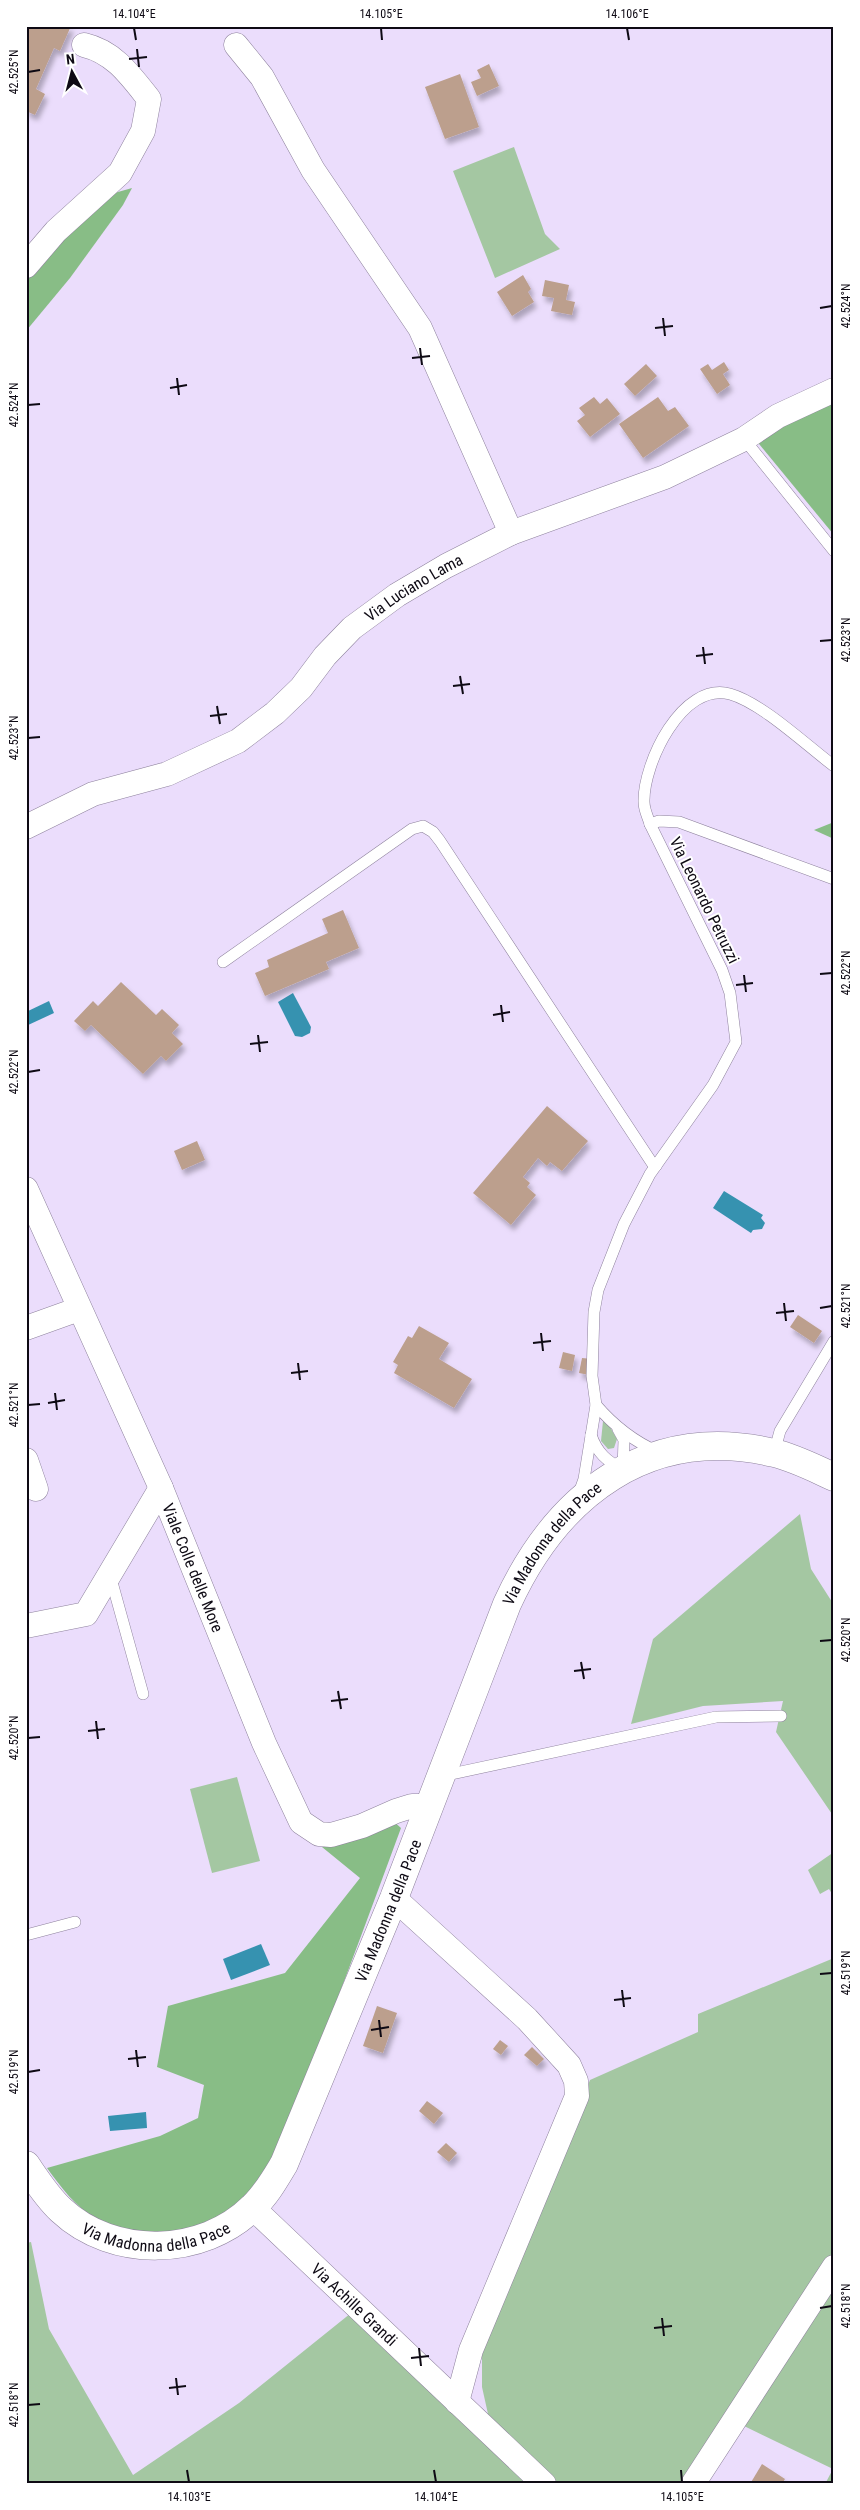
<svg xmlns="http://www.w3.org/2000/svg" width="860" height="2510" font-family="'Roboto Condensed',sans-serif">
<defs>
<filter id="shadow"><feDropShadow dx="3" dy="5.5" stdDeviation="2.5" flood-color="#0004"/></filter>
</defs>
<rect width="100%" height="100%" fill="#ebddfc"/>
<g fill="#a4c7a2">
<polygon points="514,147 545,234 560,249 495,278 453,171"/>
<polygon points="603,1421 610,1427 617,1439 614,1448 608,1449 601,1441"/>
<polygon points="800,1514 811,1569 834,1605 834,1817 776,1732 783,1701 703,1706 631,1724 653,1639"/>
<polygon points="237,1777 260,1861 212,1873 190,1789"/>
<polygon points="834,1852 834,1897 829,1889 820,1894 808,1870"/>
<polygon points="834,1958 834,2484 825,2484 833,2469 742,2425 703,2484 26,2484 26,2243 31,2242 49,2329 133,2475 239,2403 366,2301 488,2414 482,2387 482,2349 502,2295 590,2080 698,2032 698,2014"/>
</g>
<g fill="#88bd86">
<polygon points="132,188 123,205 70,278 26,331 26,269 111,194"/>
<polygon points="834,398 834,535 755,439"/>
<polygon points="834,822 834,839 814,830"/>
<path d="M 392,1820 L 401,1828 C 368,1917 336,2006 300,2093 C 287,2124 276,2162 253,2188 C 214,2233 150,2249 97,2219 C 75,2207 61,2187 47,2168 L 160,2136 L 198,2118 L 204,2085 L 157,2067 L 168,2006 L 285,1973 L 360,1878 L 322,1847 Z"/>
</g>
<g fill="#3692b0">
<polygon points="293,993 311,1027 310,1033 302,1037 295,1036 278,1002"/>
<polygon points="49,1001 54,1013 26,1026 26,1012"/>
<polygon points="724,1191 763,1215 761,1218 765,1223 762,1229 753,1230 751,1233 713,1208"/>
<polygon points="261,1944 270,1965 231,1980 223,1959"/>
<polygon points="146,2112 147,2128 110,2131 108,2116"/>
</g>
<g fill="#bc9f8d" filter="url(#shadow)">
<polygon points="30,26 71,26 60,51 54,48 36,89 45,94 35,115 26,111 26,36"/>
<polygon points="489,64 499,86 477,96 471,82 481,78 477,70"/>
<polygon points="460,74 479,127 445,139 425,87"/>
<polygon points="523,275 531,289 528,292 534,302 512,316 497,292"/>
<polygon points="545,280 569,285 566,300 575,302 572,315 551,311 554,298 542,296"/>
<polygon points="724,362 729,370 723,374 730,385 717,394 700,369 708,364 712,370"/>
<polygon points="646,364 657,376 635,396 624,384"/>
<polygon points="594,397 600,404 607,398 620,414 590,437 577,421 585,415 579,408"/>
<polygon points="658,397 668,411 675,407 689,426 643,458 619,424"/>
<polygon points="343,910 359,948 326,962 329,969 265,996 255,973 269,967 267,960 328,933 322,919"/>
<polygon points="121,982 156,1015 162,1009 179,1025 172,1033 183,1044 166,1061 161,1056 143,1074 91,1025 85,1031 74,1021 93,1001 98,1006"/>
<polygon points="547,1106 588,1141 562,1171 550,1162 547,1166 538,1158 523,1177 530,1183 527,1187 536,1195 511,1225 473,1193"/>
<polygon points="197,1141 205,1160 182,1170 174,1151"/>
<polygon points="798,1315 822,1331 814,1343 790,1327"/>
<polygon points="419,1326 449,1343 439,1359 472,1379 454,1408 394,1373 398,1365 393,1362 408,1336 412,1338"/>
<polygon points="563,1352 575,1355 572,1371 559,1368"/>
<polygon points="582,1358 592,1359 589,1375 579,1373"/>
<polygon points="377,2006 397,2013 383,2053 363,2046"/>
<polygon points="500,2040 508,2046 501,2055 493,2049"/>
<polygon points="532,2047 544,2059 537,2066 524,2055"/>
<polygon points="427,2101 443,2113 434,2124 419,2111"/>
<polygon points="446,2143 457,2153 449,2162 437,2152"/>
<polygon points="762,2464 785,2479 782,2484 750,2484"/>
</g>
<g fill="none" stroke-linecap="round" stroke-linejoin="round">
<defs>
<g id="lane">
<polyline points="744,439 834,551"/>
<polyline points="650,824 659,821 679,822 834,879"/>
<polyline points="223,962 412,829 423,826 433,832 440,841 652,1163 656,1166"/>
<path d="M 596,1405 C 614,1426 633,1441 658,1452"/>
<path d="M 591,1435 C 597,1453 607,1461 623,1470 L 624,1440 L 618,1429"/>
<polyline points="774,1453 780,1431 834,1341"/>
<path d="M 579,1493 L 584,1479 L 596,1405 L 592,1376 L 594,1312 L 598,1290 L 624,1224 L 650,1174 L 713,1085 L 736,1042 L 730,993 L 722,970 L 650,824 C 648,817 644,810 644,802 C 643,764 682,681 730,694 C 762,703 806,745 834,766"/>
<polyline points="110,1575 143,1694"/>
<polyline points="442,1776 716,1717 781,1716"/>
<polyline points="26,1935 75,1922"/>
</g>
<g id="street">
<polyline points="236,45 262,77 313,170 420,328 511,533"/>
<path d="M 26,266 L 56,231 L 120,173 L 143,131 L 149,99 C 130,75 114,52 84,45"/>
<path id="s1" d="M 26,827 L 93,794 L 167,774 L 238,741 L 275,713 L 301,688 L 325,656 L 352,628 L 397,595 L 446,566 L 511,533 L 665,477 L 744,439 L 778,416 L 834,390"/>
<path id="s2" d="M 26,1189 L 161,1488 L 264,1743 L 301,1822 L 319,1834 L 331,1835 L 362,1826 L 396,1811 L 412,1806 L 429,1806"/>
<polyline points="26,1328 79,1309"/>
<polyline points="26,1460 36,1489"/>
<polyline points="26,1626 86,1614 161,1488"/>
<polyline points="394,1898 527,2019 569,2065 576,2081 577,2096 471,2350 457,2402"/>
<path id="s3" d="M 253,2208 L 544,2484"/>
<polyline points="693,2484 834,2267"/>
</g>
<g id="secondary">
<path id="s4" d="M 26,2165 C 37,2181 47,2197 61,2210 C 113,2259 203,2257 253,2207 C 266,2195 275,2179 284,2164 L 394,1898 L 507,1604 C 557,1495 648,1423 774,1453 C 795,1458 814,1468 834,1477"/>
</g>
</defs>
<use href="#lane" stroke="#8e829d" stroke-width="12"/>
<use href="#street" stroke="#8e829d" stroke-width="25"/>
<use href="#secondary" stroke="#8e829d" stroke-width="29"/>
<use href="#lane" stroke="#fff" stroke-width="11"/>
<use href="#street" stroke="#fff" stroke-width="24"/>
<use href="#secondary" stroke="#fff" stroke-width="28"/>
</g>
<path fill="none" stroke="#0e0a14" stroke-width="2" d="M 134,28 L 136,40M 381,28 L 382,40M 627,28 L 629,40M 137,49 L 139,67M 129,59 L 147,57M 28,72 L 40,70M 820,308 L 832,306M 663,318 L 665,336M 655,328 L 673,326M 420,348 L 422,365M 412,358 L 430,356M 177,378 L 179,395M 170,388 L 187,385M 28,405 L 40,404M 820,641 L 832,640M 703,647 L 705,664M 696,656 L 713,654M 460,676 L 463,694M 453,686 L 470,684M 217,706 L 220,724M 210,716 L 227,714M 28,738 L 40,737M 820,974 L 832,973M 744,975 L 746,992M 736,985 L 753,983M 501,1005 L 503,1022M 493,1015 L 510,1012M 258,1035 L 260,1052M 250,1044 L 268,1042M 28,1072 L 40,1070M 784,1303 L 786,1321M 820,1308 L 832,1306M 776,1313 L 794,1311M 541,1333 L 543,1351M 533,1343 L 551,1341M 298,1363 L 300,1380M 291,1373 L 308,1371M 55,1393 L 57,1410M 48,1403 L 65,1400M 28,1405 L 40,1404M 820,1641 L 832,1640M 581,1662 L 584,1679M 574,1671 L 591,1669M 338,1691 L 341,1709M 331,1701 L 348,1699M 96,1721 L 98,1739M 88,1731 L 105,1729M 28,1738 L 40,1737M 820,1974 L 832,1973M 622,1990 L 624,2007M 614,2000 L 631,1998M 379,2020 L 381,2037M 371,2030 L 389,2027M 136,2050 L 138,2067M 128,2059 L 146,2057M 28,2072 L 40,2070M 820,2308 L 832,2306M 662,2318 L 664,2336M 654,2328 L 672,2326M 419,2348 L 421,2366M 411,2358 L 429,2356M 176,2378 L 178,2395M 169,2388 L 186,2386M 28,2405 L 40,2404M 187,2470 L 189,2482M 434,2470 L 436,2482M 681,2470 L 682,2482"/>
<g text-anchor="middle" stroke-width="4" stroke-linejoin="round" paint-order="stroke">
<g font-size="16" fill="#0e0a14" stroke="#fff">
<text dy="6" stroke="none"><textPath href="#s1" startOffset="465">Via Luciano Lama</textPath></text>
<text transform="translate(705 900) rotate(64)" y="6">Via Leonardo Petruzzi</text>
<text dy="6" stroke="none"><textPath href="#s4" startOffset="1000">Via Madonna della Pace</textPath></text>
<text dy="6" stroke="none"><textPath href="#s2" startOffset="414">Viale Colle delle More</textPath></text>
<text dy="6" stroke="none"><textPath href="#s4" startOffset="595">Via Madonna della Pace</textPath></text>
<text dy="6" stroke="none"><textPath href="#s4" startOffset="161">Via Madonna della Pace</textPath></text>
<text dy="6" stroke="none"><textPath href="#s3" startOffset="140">Via Achille Grandi</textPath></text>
</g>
</g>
<rect width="860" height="2510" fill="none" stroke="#ffffff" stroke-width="55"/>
<g transform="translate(72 72) rotate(353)" stroke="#ffffff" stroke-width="4" paint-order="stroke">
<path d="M0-4L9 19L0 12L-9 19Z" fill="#0e0a14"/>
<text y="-8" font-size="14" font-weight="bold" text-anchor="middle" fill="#0e0a14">N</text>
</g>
<rect x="28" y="28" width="804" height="2454" fill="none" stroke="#0e0a14" stroke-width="2"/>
<g font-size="12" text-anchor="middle" fill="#0e0a14">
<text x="134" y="18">14.104°E</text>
<text x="381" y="18">14.105°E</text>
<text x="627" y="18">14.106°E</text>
<text transform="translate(14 72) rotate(-90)" y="4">42.525°N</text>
<text transform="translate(846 306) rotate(-90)" y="4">42.524°N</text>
<text transform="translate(14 405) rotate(-90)" y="4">42.524°N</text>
<text transform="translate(846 640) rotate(-90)" y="4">42.523°N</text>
<text transform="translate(14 738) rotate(-90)" y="4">42.523°N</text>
<text transform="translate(846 973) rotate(-90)" y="4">42.522°N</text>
<text transform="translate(14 1072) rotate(-90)" y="4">42.522°N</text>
<text transform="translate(846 1306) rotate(-90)" y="4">42.521°N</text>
<text transform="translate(14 1405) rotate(-90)" y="4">42.521°N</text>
<text transform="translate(846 1640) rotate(-90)" y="4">42.520°N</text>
<text transform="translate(14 1738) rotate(-90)" y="4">42.520°N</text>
<text transform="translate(846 1973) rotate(-90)" y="4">42.519°N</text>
<text transform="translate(14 2072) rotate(-90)" y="4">42.519°N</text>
<text transform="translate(846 2306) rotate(-90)" y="4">42.518°N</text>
<text transform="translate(14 2405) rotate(-90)" y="4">42.518°N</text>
<text x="189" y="2501">14.103°E</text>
<text x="436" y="2501">14.104°E</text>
<text x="682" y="2501">14.105°E</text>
</g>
</svg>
